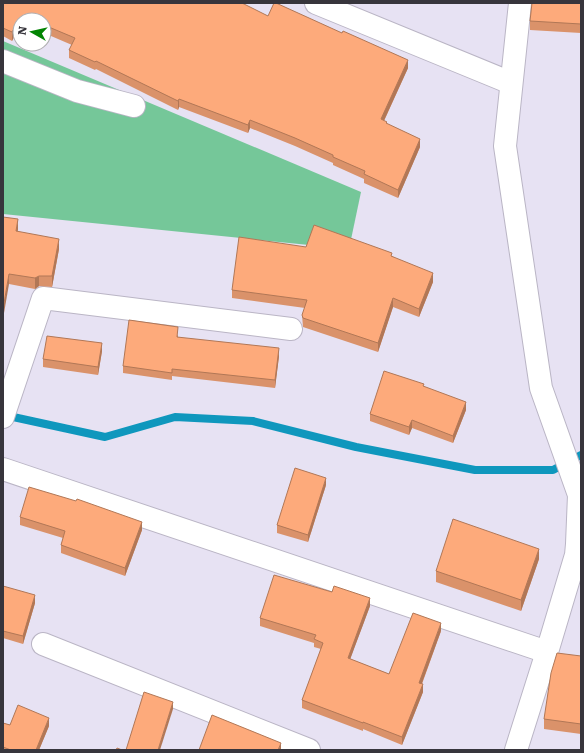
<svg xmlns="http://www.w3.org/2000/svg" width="584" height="753" font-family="Literata,serif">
<rect width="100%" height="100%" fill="#e7e2f3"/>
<polygon fill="#75c799" points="3,41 361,192 349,249 3,214"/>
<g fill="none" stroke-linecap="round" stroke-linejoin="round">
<polyline stroke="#0f97bd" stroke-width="8" points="4,415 105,437 175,417 253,421 356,447 475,470 553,470 581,455"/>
<defs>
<g id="minor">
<polyline points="316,3 511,83"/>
<polyline points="3,61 77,91 134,106"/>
<polyline points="3,417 43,298 291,329"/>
<polyline points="3,469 547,652 576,555 577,544 579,495 541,388 505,146 520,3"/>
<polyline points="43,644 309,750"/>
<polyline points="516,750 547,652"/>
</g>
</defs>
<use href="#minor" stroke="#bab5c5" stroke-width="24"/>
<use href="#minor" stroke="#fff" stroke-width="22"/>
</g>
<g fill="#da926a">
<polygon points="3,3 268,16 408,68 384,121 387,124 420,147 398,198 364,183 364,179 333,165 333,163 295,146 250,128 248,133 179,107 178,110 96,69 95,70 69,58 69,50 72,45 44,33 44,20 20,20 20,35 16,33 12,41 3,36"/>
<polygon points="581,3 581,33 530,30 530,21"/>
<polygon points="3,217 18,229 17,232 59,249 52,287 39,286 35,289 9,284"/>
<polygon points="306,247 392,256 433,282 419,317 393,307 378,352 303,327 302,315 305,308 232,298 232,290"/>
<polygon points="178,335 178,337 279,356 275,388 172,376 172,380 123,373 123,366"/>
<polygon points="102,351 98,375 43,367 43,359"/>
<polygon points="424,387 466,410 453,443 412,428 409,435 370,421 370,414"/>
<polygon points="326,485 308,542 277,533 277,525"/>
<polygon points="20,517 142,530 125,576 61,553 61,545 63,538 20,525"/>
<polygon points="539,559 521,611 436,582 436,571"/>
<polygon points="3,586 35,603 23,644 3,638"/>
<polygon points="370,606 350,659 389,674 441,631 422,684 423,692 402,745 363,729 363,731 302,708 302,700 321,649 314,647 314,643 260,626 260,618"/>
<polygon points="581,656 581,734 544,729 544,719"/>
<polygon points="3,723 10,725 49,726 39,750 3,750"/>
</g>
<g fill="#b17756">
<polygon points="16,25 16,33 12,41 12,32"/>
<polygon points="408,60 408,68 381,127 381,119"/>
<polygon points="179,99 179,107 178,110 178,101"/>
<polygon points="250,120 250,128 248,133 248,125"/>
<polygon points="420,139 420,147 398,198 398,190"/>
<polygon points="18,219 18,229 16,242 16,231"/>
<polygon points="59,239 59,249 52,287 52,276"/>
<polygon points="433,273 433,282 419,317 419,309"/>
<polygon points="9,274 9,284 3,319 3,309"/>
<polygon points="39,276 39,286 35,289 35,278"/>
<polygon points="393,298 393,307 378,352 378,343"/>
<polygon points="102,343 102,351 98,375 98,367"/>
<polygon points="279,348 279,356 275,388 275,380"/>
<polygon points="466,402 466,410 453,443 453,436"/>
<polygon points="412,420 412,428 409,435 409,427"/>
<polygon points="326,478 326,485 308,542 308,535"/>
<polygon points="142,522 142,530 125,576 125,568"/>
<polygon points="539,549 539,559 521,611 521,600"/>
<polygon points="35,595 35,603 23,644 23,636"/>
<polygon points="370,598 370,606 348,665 348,658"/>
<polygon points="441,623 441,631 419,691 419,683"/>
<polygon points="423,684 423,692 402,745 402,737"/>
<polygon points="173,702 173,709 160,750 158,750"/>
<polygon points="49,718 49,726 39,750 36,750"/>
<polygon points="281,743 281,750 278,750"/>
</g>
<g fill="#fdaa7b" stroke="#b17756">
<polygon points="3,3 242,3 268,16 274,3 276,3 342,33 343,31 408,60 381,119 387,122 386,123 420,139 398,190 364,174 365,171 333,157 333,155 295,138 250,120 248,125 179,99 178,101 96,61 95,62 69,50 75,38 44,25 44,20 34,20 32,19 32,20 20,20 20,27 16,25 12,32 3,28"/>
<polygon points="532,3 581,3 581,24 530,21"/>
<polygon points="3,217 18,219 16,231 59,239 52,276 39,276 35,278 9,274 3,309"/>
<polygon points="314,225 392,253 391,256 433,273 419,309 393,298 378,343 303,318 302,315 307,300 232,290 239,237 306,247"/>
<polygon points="129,320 178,327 177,337 279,348 275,380 172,369 172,373 123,366"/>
<polygon points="47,336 102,343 98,367 43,359"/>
<polygon points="384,371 424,384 423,386 466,402 453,436 412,420 409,427 370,414"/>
<polygon points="295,468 326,478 308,535 277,525"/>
<polygon points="29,487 76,501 77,499 142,522 125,568 61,545 65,531 20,517"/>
<polygon points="453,519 539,549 521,600 436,571"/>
<polygon points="274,575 332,592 334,586 370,598 348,658 389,674 413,613 441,623 419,683 423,684 402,737 363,722 363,723 302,700 323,643 314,639 316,635 260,618"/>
<polygon points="3,586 35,595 23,636 3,631"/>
<polygon points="557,653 581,656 581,724 544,719 551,673"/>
<polygon points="144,692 173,702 158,750 126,750"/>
<polygon points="18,705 49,718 36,750 11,750 3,747 3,723 10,725"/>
<polygon points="212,715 281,743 278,750 199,750"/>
<polygon points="117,748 122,750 116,750"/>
</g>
<rect width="584" height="753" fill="none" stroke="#37353c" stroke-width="8"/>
<g transform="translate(32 32) rotate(278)"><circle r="19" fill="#ffffff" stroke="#afaeb1"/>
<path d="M0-3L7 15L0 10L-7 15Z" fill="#028403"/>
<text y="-6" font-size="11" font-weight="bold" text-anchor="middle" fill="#37353c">N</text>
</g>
</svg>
